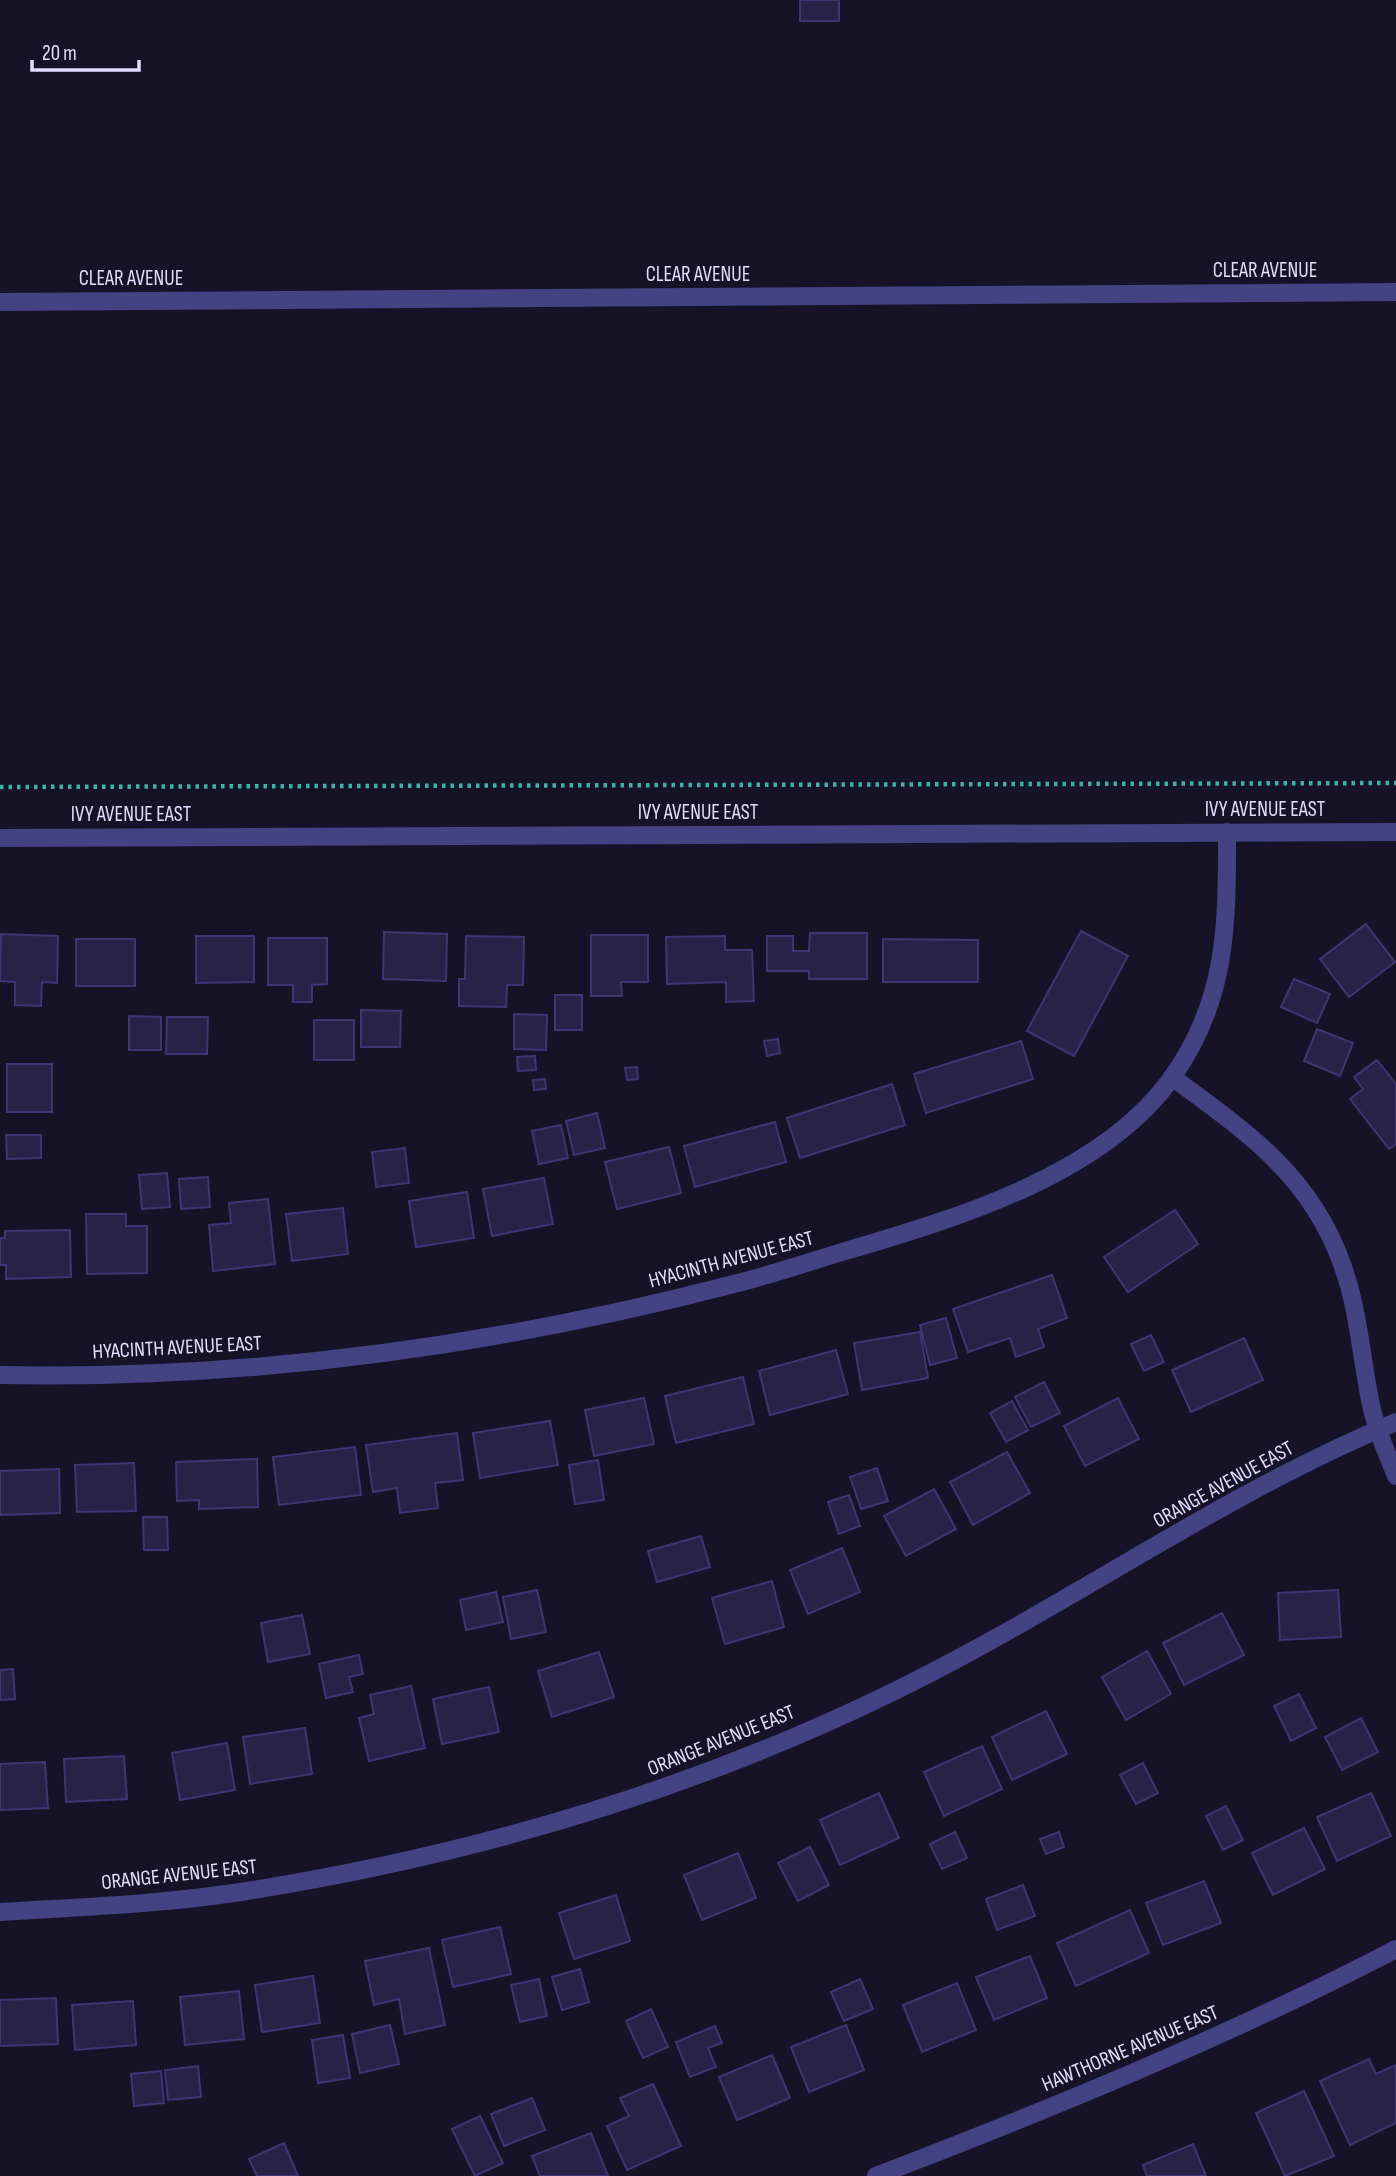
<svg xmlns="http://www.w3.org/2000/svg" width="1396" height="2176" font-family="'Sofia Sans Condensed',sans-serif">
<rect width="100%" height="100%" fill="#161329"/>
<g fill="#282148" stroke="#403572" stroke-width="2">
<rect x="800" y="0" width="39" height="21"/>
<polygon points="1366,924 1395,962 1349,997 1320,959"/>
<polygon points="1081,931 1128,956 1074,1056 1027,1031"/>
<polygon points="384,932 447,934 446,981 383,979"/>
<polygon points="810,933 867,933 867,979 809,979 809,971 767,971 767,936 793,936 793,951 809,951"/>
<polygon points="1,934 58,936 57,983 42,982 41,1006 15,1005 15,982 0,981"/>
<polygon points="591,935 648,935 648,982 621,982 622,996 591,996"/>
<polygon points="196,936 254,936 254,982 196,983"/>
<polygon points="466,936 524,937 523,985 507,985 506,1007 459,1006 459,979 465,979"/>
<polygon points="725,936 725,950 752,950 754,1001 726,1002 726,982 667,984 666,937"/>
<polygon points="268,938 327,938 327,984 312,985 312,1002 293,1002 293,985 268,985"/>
<rect x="76" y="939" width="59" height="47"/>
<polygon points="883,939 978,940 978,982 883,982"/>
<polygon points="1294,979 1330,994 1317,1023 1281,1007"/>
<rect x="555" y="995" width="27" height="35"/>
<polygon points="361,1010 401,1011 400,1047 361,1047"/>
<polygon points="514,1014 547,1015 546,1050 514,1049"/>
<polygon points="129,1016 161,1017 161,1050 129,1050"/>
<polygon points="167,1017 208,1017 207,1054 166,1054"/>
<rect x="314" y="1020" width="40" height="40"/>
<polygon points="1317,1029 1353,1043 1340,1076 1304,1061"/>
<polygon points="778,1039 780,1053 767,1056 764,1041"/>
<polygon points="1021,1041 1033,1079 926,1113 914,1074"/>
<polygon points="535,1056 536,1070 518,1071 517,1057"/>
<polygon points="1377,1060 1396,1084 1396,1144 1389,1149 1350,1099 1363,1089 1354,1077"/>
<rect x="7" y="1064" width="45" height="48"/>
<polygon points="637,1067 638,1079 627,1080 625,1068"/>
<polygon points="545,1079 546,1089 534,1090 533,1080"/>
<polygon points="892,1084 905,1125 800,1158 787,1118"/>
<polygon points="597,1113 605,1148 574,1155 566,1121"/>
<polygon points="775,1122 786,1162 695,1187 684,1146"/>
<polygon points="561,1125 568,1158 539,1164 532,1131"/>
<polygon points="6,1135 41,1135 41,1158 7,1159"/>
<polygon points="669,1147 681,1193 617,1209 605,1162"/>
<polygon points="405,1148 409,1183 376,1187 372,1152"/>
<polygon points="167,1173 170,1207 142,1209 139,1175"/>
<polygon points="208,1177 210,1207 181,1209 179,1179"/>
<polygon points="544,1178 553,1224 492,1236 483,1189"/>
<polygon points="467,1192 474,1238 416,1247 409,1201"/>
<polygon points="268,1199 275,1264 213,1271 209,1225 231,1223 229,1203"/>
<polygon points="343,1208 348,1254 292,1261 286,1214"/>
<polygon points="1175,1210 1198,1244 1128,1292 1104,1257"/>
<polygon points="86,1214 126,1214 126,1226 147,1226 147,1273 87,1274"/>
<polygon points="70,1230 71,1277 6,1279 6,1265 0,1265 0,1238 5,1238 5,1231"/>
<polygon points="1052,1275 1067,1318 1038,1329 1044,1347 1016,1357 1010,1338 968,1352 953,1309"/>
<polygon points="946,1318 957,1358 930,1365 920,1325"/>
<polygon points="920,1332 928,1378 862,1390 854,1343"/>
<polygon points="1151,1335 1164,1362 1144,1371 1131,1344"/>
<polygon points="1244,1338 1263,1380 1191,1412 1172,1370"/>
<polygon points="836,1350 848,1394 770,1415 759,1371"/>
<polygon points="743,1377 754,1424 676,1443 665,1396"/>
<polygon points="1044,1382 1060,1413 1031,1427 1015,1397"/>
<polygon points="644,1398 654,1444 594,1456 585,1410"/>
<polygon points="1118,1398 1139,1439 1085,1466 1064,1426"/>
<polygon points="1012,1401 1028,1430 1006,1442 990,1413"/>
<polygon points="550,1421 558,1465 480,1478 473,1433"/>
<polygon points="457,1433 463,1480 435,1483 438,1508 400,1513 397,1488 373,1492 366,1445"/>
<polygon points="355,1447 361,1495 279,1505 273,1457"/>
<polygon points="1007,1452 1030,1493 973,1525 950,1482"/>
<polygon points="257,1459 258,1507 199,1509 199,1500 177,1501 176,1462"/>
<polygon points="598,1460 604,1500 575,1504 569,1465"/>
<polygon points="134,1463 136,1511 77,1512 75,1465"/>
<polygon points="877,1468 888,1501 861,1509 850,1477"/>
<polygon points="59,1469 60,1513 0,1515 0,1471"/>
<polygon points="934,1489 956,1529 906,1556 884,1516"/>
<polygon points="849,1495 860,1526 839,1534 828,1502"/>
<polygon points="143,1517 167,1517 168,1550 144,1550"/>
<polygon points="701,1536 710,1567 657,1582 648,1551"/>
<polygon points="842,1548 860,1592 808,1614 790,1570"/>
<polygon points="772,1581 784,1627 725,1644 712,1598"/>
<polygon points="537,1590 546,1632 511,1639 503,1597"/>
<polygon points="1338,1590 1341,1637 1280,1640 1278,1593"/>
<polygon points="496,1592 503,1622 466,1630 460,1600"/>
<polygon points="1222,1613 1244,1655 1184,1685 1163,1643"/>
<polygon points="302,1615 310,1654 268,1662 261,1623"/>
<polygon points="1147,1651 1171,1694 1126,1720 1102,1677"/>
<polygon points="599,1652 614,1697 552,1717 538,1671"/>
<polygon points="359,1655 363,1674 349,1677 353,1692 326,1698 319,1664"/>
<polygon points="13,1669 15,1699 0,1700 0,1670"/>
<polygon points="411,1686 425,1748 369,1761 359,1718 374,1714 370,1695"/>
<polygon points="489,1687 499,1732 442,1744 433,1699"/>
<polygon points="1299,1694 1316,1728 1291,1741 1274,1706"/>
<polygon points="1046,1711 1067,1754 1012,1780 992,1737"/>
<polygon points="1361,1718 1378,1752 1342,1770 1325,1737"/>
<polygon points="305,1728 312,1774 250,1784 243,1737"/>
<polygon points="227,1743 235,1790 180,1800 172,1753"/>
<polygon points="982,1746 1002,1789 944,1816 924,1772"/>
<polygon points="124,1756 127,1799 66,1802 64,1759"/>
<polygon points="45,1762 48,1808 0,1810 0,1764"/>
<polygon points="1143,1763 1158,1793 1136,1804 1120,1775"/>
<polygon points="879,1793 899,1838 840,1865 820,1820"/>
<polygon points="1371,1793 1391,1836 1337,1861 1317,1817"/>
<polygon points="1226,1806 1243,1840 1223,1850 1206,1816"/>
<polygon points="1304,1828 1325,1869 1273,1895 1252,1853"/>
<polygon points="955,1832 967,1858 942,1869 930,1844"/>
<polygon points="1059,1832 1064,1847 1046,1854 1040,1839"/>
<polygon points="810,1847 829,1885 798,1901 778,1863"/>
<polygon points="738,1853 756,1898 702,1920 684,1875"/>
<polygon points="1204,1881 1221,1923 1163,1945 1146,1903"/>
<polygon points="1023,1885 1035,1916 997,1930 986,1899"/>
<polygon points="616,1895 630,1941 574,1959 559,1913"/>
<polygon points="1130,1910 1149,1953 1076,1986 1057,1943"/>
<polygon points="500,1927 511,1974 453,1987 442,1940"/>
<polygon points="429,1948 445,2025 405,2034 399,1999 374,2005 365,1961"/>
<polygon points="1030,1956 1047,1998 994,2020 976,1977"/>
<polygon points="580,1969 589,2002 562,2010 552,1977"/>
<polygon points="313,1976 320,2023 262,2032 255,1985"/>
<polygon points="539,1979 547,2016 520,2022 511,1985"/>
<polygon points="860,1979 873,2009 844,2021 831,1992"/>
<polygon points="957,1983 976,2030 922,2052 903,2005"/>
<polygon points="239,1991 244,2039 185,2045 180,1997"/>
<polygon points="56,1998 58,2044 0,2046 0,2000"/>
<polygon points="133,2001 136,2045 75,2050 72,2005"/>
<polygon points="651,2009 668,2047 643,2058 626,2021"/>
<polygon points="390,2025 399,2064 360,2073 352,2034"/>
<polygon points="846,2025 864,2070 809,2092 791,2047"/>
<polygon points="715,2026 722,2043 708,2048 716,2067 690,2077 676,2042"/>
<polygon points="343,2035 350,2078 318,2083 312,2040"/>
<polygon points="772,2055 790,2098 737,2120 719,2077"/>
<polygon points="1369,2059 1376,2074 1396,2065 1396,2123 1350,2145 1320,2081"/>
<polygon points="198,2066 201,2097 168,2100 165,2070"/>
<polygon points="161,2071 164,2103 134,2106 131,2074"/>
<polygon points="653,2084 681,2146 627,2170 607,2126 629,2116 620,2098"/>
<polygon points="1304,2091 1334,2156 1285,2176 1256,2113"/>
<polygon points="532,2098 545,2130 504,2146 491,2114"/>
<polygon points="480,2116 503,2163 475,2176 452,2129"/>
<polygon points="591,2133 608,2176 540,2176 532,2156"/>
<polygon points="284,2143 298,2176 257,2176 249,2159"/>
<polygon points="1193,2144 1206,2176 1147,2176 1143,2165"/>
</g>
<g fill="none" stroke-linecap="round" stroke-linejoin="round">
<polyline stroke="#3cb2a8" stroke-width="4.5" stroke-dasharray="3.5 5" stroke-linecap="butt" points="0,787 1396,783"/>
<g stroke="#434283" stroke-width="18">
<polyline points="0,302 1396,292"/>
<path d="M 1172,1077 C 1245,1131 1310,1174 1342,1264 C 1358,1307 1361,1355 1370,1400 C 1375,1426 1386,1451 1396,1476"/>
<path d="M 0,1375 C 247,1380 495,1346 734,1284 C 770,1275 806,1263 842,1252 C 954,1219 1103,1176 1173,1076 C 1228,998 1227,923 1227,832"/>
<path d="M 0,1912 C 82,1907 166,1904 247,1891 C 473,1855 694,1790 899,1689 C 1068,1606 1222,1494 1396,1422"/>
<path d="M 876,2176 C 1053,2108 1227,2037 1396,1949"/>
</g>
<polyline stroke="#434283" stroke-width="18" points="0,838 1396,832"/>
</g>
<g text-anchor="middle" stroke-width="5" stroke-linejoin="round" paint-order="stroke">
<g font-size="21" fill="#e0defc" stroke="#161329">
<text x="1265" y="277">CLEAR AVENUE</text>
<text x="698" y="281">CLEAR AVENUE</text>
<text x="131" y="285">CLEAR AVENUE</text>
<text x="1265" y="816">IVY AVENUE EAST</text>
<text x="698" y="819">IVY AVENUE EAST</text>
<text x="131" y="821">IVY AVENUE EAST</text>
<text transform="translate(731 1259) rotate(-15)" y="7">HYACINTH AVENUE EAST</text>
<text transform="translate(177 1347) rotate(-3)" y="7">HYACINTH AVENUE EAST</text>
<text transform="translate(1223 1484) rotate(-29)" y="7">ORANGE AVENUE EAST</text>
<text transform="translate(721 1740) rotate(-22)" y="7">ORANGE AVENUE EAST</text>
<text transform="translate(179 1874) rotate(-6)" y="7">ORANGE AVENUE EAST</text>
<text transform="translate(1130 2048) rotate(-23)" y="7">HAWTHORNE AVENUE EAST</text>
</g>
</g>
<path d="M32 60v10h107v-10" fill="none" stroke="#e0defc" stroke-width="3.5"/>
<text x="42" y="60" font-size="21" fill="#e0defc" stroke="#161329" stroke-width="5" paint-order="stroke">20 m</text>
</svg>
